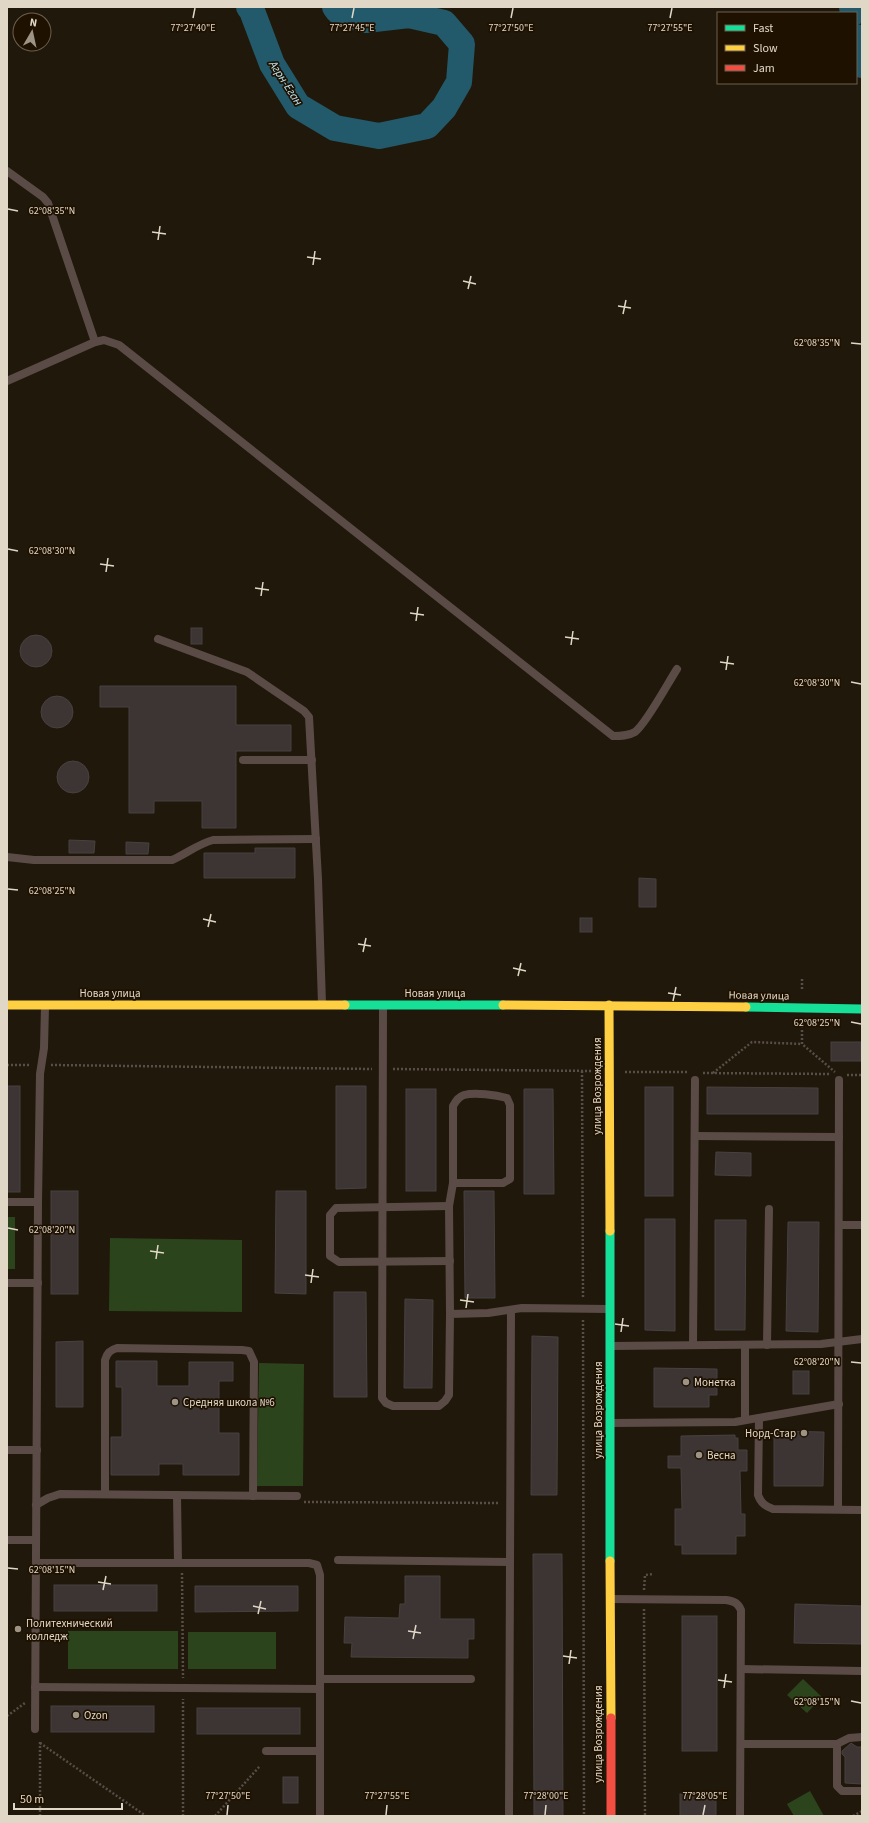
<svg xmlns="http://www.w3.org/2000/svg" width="869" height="1823" font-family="'Source Sans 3',sans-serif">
<rect width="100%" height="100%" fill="#20180a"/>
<g fill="#2c441c">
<rect x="7" y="1217" width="8" height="52"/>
<polygon points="110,1238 242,1240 242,1312 109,1311"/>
<polygon points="259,1363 304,1364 303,1486 257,1486"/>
<rect x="68" y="1631" width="110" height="38"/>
<rect x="188" y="1632" width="88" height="37"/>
<polygon points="803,1679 822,1697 807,1713 787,1695"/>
<polygon points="810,1791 824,1816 794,1816 787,1804"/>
</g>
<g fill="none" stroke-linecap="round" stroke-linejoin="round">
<g stroke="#225a6b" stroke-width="26">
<polyline points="249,7 252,11 272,64 298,106 335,128 379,136 427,126 444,108 459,82 462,44 444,23 409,15 366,20 338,11 335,7"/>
<polyline points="852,7 853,13"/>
<polyline points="856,37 858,55 862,65"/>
</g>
</g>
<g fill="#3c3534" stroke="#474140">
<rect x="191" y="628" width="11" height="16"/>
<circle cx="36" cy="651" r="16"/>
<polygon points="100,686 236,686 236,725 291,725 291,751 236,751 236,828 202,828 202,801 154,801 154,813 129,813 129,707 100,707"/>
<circle cx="57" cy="712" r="16"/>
<circle cx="73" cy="777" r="16"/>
<polygon points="69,840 95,841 94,853 69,853"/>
<polygon points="126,842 149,843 148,854 126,854"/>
<polygon points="255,848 295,848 295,878 204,878 204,853 255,853"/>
<polygon points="639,878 656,879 656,907 639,907"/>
<rect x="580" y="918" width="12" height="14"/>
<rect x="831" y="1042" width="30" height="19"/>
<rect x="7" y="1086" width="13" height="106"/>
<polygon points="336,1086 366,1086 366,1188 336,1189"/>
<rect x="645" y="1087" width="28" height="109"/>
<polygon points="707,1087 818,1088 818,1114 707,1114"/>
<rect x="406" y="1089" width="30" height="102"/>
<polygon points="524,1089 553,1089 554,1194 524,1194"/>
<polygon points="716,1152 751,1153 751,1176 715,1175"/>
<rect x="51" y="1191" width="27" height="103"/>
<polygon points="276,1191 306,1191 306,1294 275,1293"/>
<polygon points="464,1191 494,1191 495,1298 465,1298"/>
<polygon points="645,1219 675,1219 675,1331 645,1330"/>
<polygon points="715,1220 746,1220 745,1330 715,1330"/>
<polygon points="788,1222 819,1222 818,1332 786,1331"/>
<polygon points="334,1292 366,1292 367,1397 334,1397"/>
<polygon points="405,1299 433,1300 432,1388 404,1388"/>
<polygon points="532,1336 558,1337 557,1495 531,1495"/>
<polygon points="83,1341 83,1407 56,1407 56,1342"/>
<polygon points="116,1361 157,1361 157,1386 189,1386 189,1362 233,1362 233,1381 219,1381 219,1433 239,1433 239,1475 183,1475 183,1464 159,1464 159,1475 111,1475 111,1437 122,1437 122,1387 116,1387"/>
<polygon points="654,1368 717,1369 717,1395 709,1395 709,1407 654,1407"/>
<rect x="793" y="1371" width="16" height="23"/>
<polygon points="774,1431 824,1432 823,1486 774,1486"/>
<polygon points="735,1435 735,1438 738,1438 738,1450 747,1450 747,1471 740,1471 741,1514 745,1514 745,1536 736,1536 736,1554 682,1554 682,1545 675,1545 675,1509 682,1509 681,1468 668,1468 668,1456 681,1456 681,1436"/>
<polygon points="533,1554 562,1554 563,1816 534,1816"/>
<polygon points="405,1576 440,1576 440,1619 474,1619 474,1639 468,1639 468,1658 351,1657 352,1643 344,1643 345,1617 399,1618 400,1604 405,1604"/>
<rect x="54" y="1585" width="103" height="26"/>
<polygon points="195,1586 298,1586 298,1611 195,1612"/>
<polygon points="795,1604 862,1606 862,1644 794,1643"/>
<rect x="682" y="1616" width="35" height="135"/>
<rect x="51" y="1706" width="103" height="26"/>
<rect x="197" y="1708" width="103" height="26"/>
<polygon points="851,1743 857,1747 862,1747 862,1784 845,1783 845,1757 842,1754 842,1751"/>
<rect x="283" y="1777" width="15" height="26"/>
<rect x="680" y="1794" width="36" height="22"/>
</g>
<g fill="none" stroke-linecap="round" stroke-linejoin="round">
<g stroke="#584d47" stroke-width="2.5" stroke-dasharray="2 2" stroke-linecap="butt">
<polyline points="802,979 802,991"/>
<polyline points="802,1026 802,1044 835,1072"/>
<polyline points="7,1065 30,1065"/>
<polyline points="51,1065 372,1069"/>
<polyline points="393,1069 592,1071"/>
<polyline points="582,1071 583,1299"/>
<polyline points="625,1072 688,1072"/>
<polyline points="703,1073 830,1074"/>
<polyline points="713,1073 752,1042 802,1044"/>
<polyline points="847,1075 862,1075"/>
<polyline points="583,1320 584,1816"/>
<polyline points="304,1502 499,1503"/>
<polyline points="182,1573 183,1678"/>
<polyline points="644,1590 645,1575 653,1574"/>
<polyline points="644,1609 645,1816"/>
<polyline points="7,1716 25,1703"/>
<polyline points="40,1743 146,1816"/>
<polyline points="40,1816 40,1742"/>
<polyline points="183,1816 183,1699"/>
<polyline points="215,1816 260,1766"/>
<polyline points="853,1816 862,1811"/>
</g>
<g stroke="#5b4b47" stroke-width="8">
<polyline points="7,171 43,197 48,203 95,342"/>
<path d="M 7,381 L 95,342 L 104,340 L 119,345 L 613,736 C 621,736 628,736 635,732 C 646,724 668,683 677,669"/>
<polyline points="158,639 247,672 304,711 309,717 318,879 322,1004"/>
<polyline points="243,760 312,760"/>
<path d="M 7,857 L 34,860 L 172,860 C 186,854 198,844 213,840 L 316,839"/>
<polyline points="383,1006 382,1398 386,1403 393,1406 439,1406 445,1401 449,1395 450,1314 488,1313 522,1308 609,1309"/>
<polyline points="695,1136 839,1137"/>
<polyline points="7,1202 38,1202"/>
<polyline points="449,1206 336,1208 330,1215 330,1256 339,1262 450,1261"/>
<polyline points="839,1225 862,1225"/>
<polyline points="7,1283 38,1283"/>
<path d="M 450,1314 L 449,1206 L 453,1183 L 453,1106 C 456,1101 458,1097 464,1095 C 475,1092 496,1095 507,1098 L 510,1105 L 510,1179 L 503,1183 L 453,1183"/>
<polyline points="693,1345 695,1080"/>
<polyline points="767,1345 769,1209"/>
<polyline points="611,1346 821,1344 862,1339"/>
<path d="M 759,1418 L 758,1495 C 761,1503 765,1506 773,1509 L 862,1510"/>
<polyline points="745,1420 745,1345"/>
<polyline points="611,1423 735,1422 839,1404"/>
<polyline points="7,1450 37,1450"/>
<path d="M 105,1494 L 105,1360 C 107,1353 110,1350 117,1348 L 242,1350 L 249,1351 L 254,1362 L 253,1496"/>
<polyline points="177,1495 178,1563"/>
<polyline points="36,1505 48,1498 60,1494 297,1496"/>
<polyline points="838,1509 839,1080"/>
<polyline points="7,1540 36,1540"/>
<polyline points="338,1560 510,1562"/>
<polyline points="36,1563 309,1563 317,1565 320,1575 320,1816"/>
<path d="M 611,1599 L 726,1600 C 734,1601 738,1603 741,1610 L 740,1816"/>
<polyline points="741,1669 862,1671"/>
<polyline points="320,1679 471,1679"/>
<polyline points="35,1687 320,1689"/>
<polyline points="35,1729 38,1202 40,1074 44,1048 45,1006"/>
<polyline points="741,1744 837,1744 849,1738 862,1737"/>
<polyline points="837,1744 837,1786 842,1791 862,1791"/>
<polyline points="266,1751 320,1751"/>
<polyline points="509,1816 511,1310"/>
</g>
<g stroke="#16e098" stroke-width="9">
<polyline points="345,1005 503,1005"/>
<polyline points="746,1007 862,1009"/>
<polyline points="610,1231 610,1561"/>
</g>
<g stroke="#ffcf43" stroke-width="9">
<polyline points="7,1005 345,1005"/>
<polyline points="503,1005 746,1007"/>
<polyline points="609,1005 610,1231"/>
<polyline points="610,1561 611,1718"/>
</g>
<polyline stroke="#f24e42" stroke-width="9" points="611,1718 611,1816"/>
</g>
<path fill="none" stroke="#e0d7c7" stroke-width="1.5" d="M 193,18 L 195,8M 352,18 L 354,8M 511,18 L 513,8M 670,18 L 672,8M 8,209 L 18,211M 152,232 L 166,234M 158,240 L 160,226M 307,257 L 321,259M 313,265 L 315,251M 463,281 L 476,284M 468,289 L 471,276M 618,306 L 631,308M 623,314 L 626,300M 851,343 L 861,344M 8,549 L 18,551M 100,564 L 114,566M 106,572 L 108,558M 255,588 L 269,590M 261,596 L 263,582M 410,613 L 424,615M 416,621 L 418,607M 565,637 L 579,639M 571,645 L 573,631M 720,662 L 734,664M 726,670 L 728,656M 851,682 L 861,684M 8,889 L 18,890M 203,919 L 216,922M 208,927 L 211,914M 358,944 L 371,946M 363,952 L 366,938M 513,968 L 526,971M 518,976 L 521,963M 668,993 L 681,995M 673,1001 L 676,987M 851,1022 L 861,1024M 8,1228 L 18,1230M 150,1251 L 164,1253M 156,1259 L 158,1245M 305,1275 L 319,1277M 311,1283 L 313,1269M 460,1300 L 474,1302M 466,1308 L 468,1294M 615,1324 L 629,1326M 621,1332 L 623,1318M 851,1362 L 861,1363M 8,1568 L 18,1569M 98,1582 L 111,1584M 103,1590 L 106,1576M 253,1606 L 266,1609M 258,1614 L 261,1601M 408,1631 L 421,1633M 413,1639 L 416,1625M 563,1656 L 577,1658M 569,1664 L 571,1650M 718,1680 L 732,1682M 724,1688 L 726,1674M 851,1701 L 861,1703M 227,1815 L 228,1805M 386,1815 L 387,1805M 545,1815 L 546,1805M 703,1815 L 705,1805"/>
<g fill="#9d9485" stroke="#1f1100" stroke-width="1.5">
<circle cx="686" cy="1382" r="4"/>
<circle cx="175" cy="1402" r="4"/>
<circle cx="804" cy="1433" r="4"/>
<circle cx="699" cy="1455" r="4"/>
<circle cx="18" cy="1629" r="4"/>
<circle cx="76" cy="1715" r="4"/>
</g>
<g text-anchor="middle" stroke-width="3.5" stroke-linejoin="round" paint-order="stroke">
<g font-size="11" fill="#e0d7c7" stroke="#1f1100">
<text x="110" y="997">Новая улица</text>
<text x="435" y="997">Новая улица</text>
<text transform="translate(759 995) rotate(1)" y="4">Новая улица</text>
<text transform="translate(597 1086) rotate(-90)" y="4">улица Возрождения</text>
<text transform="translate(598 1410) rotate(-90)" y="4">улица Возрождения</text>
<text transform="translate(598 1734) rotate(-90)" y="4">улица Возрождения</text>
</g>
<g font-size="11" fill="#e0d7c7" stroke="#1f1100" text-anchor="start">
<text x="694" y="1386">Монетка</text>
<text x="183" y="1406">Средняя школа №6</text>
<text x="796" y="1437" text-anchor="end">Норд-Стар</text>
<text x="707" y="1459">Весна</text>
<text x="26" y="1627">Политехнический<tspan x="26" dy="13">колледж</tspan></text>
<text x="84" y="1719">Ozon</text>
</g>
<g font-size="12" font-style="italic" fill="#bce5f4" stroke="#1f1100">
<text transform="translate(286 83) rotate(57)" y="4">Агрн-Еган</text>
</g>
</g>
<g font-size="10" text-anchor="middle" fill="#e0d7c7" stroke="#1f1100" stroke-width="3.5" stroke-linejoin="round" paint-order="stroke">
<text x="352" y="31">77°27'45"E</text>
<text x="511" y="31">77°27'50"E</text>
<text x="670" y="31">77°27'55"E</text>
<text x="193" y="31">77°27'40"E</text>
<text x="52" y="214">62°08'35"N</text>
<text x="817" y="346">62°08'35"N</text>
<text x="52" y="554">62°08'30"N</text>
<text x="817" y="686">62°08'30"N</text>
<text x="52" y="894">62°08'25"N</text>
<text x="817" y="1026">62°08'25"N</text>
<text x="52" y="1233">62°08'20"N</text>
<text x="817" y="1365">62°08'20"N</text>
<text x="52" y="1573">62°08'15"N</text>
<text x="817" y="1705">62°08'15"N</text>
<text x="228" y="1799">77°27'50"E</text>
<text x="387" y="1799">77°27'55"E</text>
<text x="546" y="1799">77°28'00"E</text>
<text x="705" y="1799">77°28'05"E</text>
</g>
<rect width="869" height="1823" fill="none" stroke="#e0d7c7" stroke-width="16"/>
<rect x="717" y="12" width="140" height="72" fill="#1f1100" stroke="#6c6050"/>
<rect x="725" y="25" width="20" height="6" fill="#16e098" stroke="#6c6050"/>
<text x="753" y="32" font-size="12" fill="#e0d7c7">Fast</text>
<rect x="725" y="45" width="20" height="6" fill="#ffcf43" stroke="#6c6050"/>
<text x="753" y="52" font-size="12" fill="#e0d7c7">Slow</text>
<rect x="725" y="65" width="20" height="6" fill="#f24e42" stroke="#6c6050"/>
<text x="753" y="72" font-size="12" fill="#e0d7c7">Jam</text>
<g transform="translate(32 32) rotate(9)"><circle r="19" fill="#1f1100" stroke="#6c6050"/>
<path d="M0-3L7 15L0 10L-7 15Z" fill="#9d9485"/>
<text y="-6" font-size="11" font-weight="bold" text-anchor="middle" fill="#e0d7c7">N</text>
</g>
<path d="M14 1803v6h108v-6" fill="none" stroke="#e0d7c7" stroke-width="2"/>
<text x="20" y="1803" font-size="12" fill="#e0d7c7" stroke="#1f1100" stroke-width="3" paint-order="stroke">50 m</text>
</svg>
